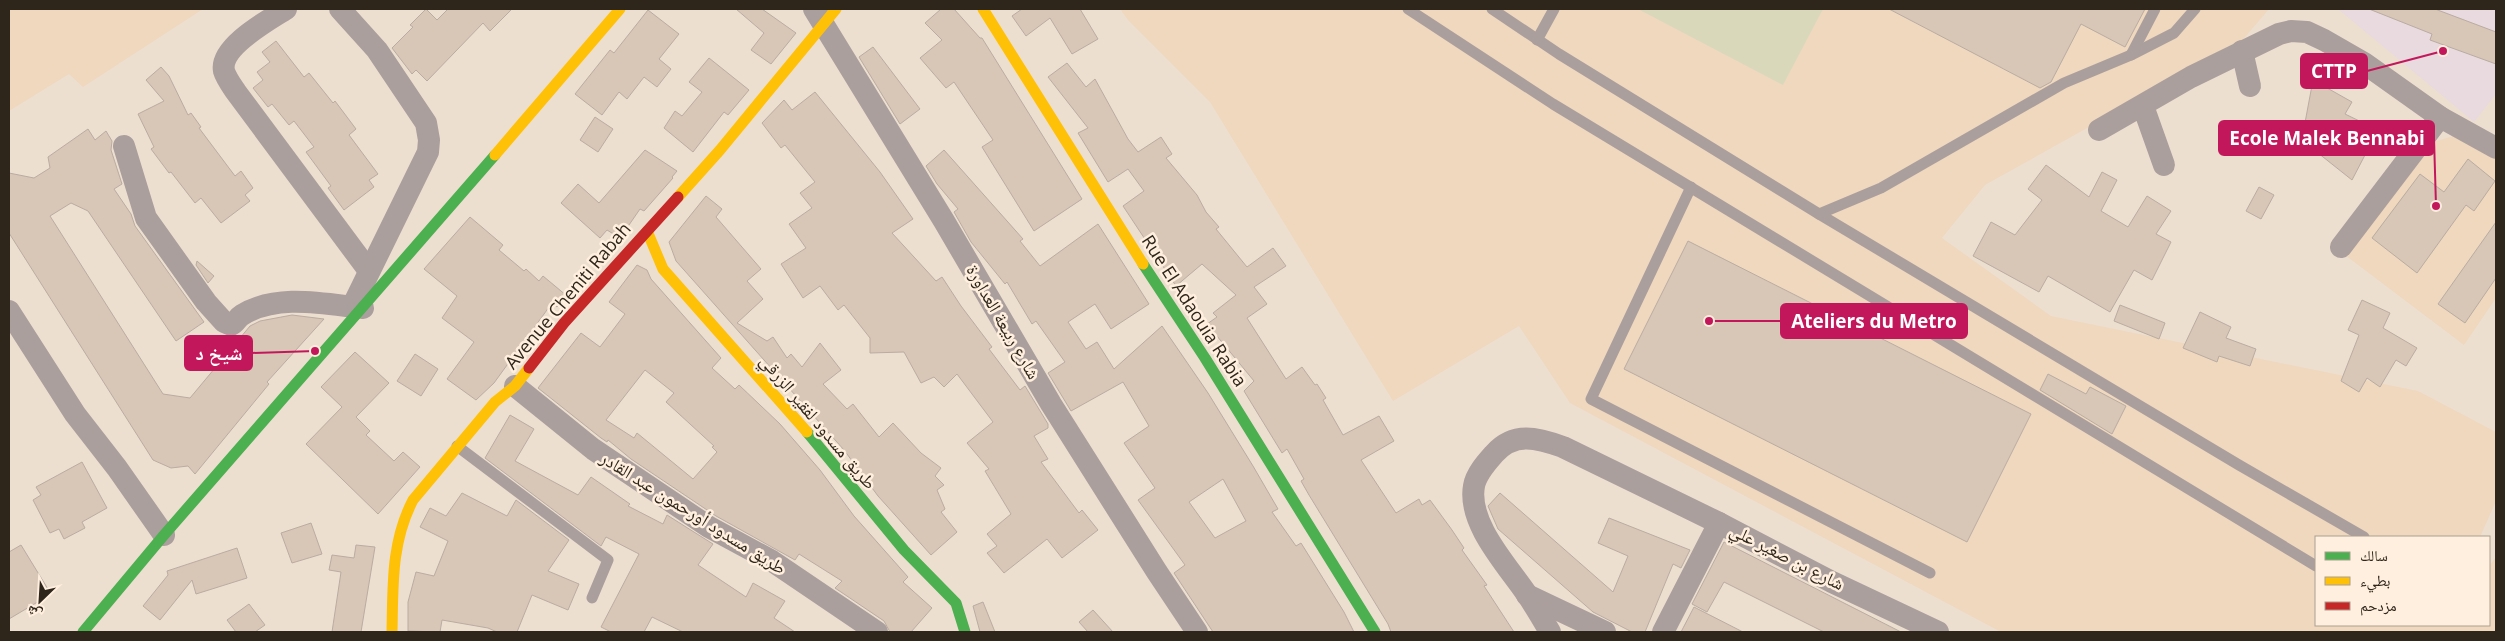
<svg xmlns="http://www.w3.org/2000/svg" width="2505" height="641" font-family="'Open Sans','Noto Naskh Arabic',sans-serif">
<rect width="100%" height="100%" fill="#eddfd0"/>
<polygon fill="#e8dade" points="2338,9 2496,9 2496,94 2474,122"/>
<g fill="#efd8be">
<polygon points="9,9 203,9 83,87 69,74 9,111"/>
<polygon points="1120,9 2269,9 2240,43 1985,185 1942,238 2051,316 2418,391 2496,432 2496,501 2480,537 2316,537 2316,625 2489,625 2489,566 2496,557 2496,632 2001,632 1570,403 1519,326 1393,401 1210,102 1128,20"/>
<polygon points="2454,136 2496,160 2496,298 2464,345 2341,252 2422,145"/>
</g>
<polygon fill="#dad8bb" points="1638,9 1823,9 1783,85"/>
<g fill="#d8c6b7" stroke="#b9aca2" fill-rule="evenodd">
<polygon points="426,9 437,20 448,9 512,9 490,31 483,23 427,81 416,70 412,74 392,48 413,27 410,25"/>
<polygon points="736,9 762,9 796,33 771,64 751,50 764,33"/>
<polygon points="941,9 954,9 980,38 982,38 1082,199 1034,231 982,147 993,140 954,82 946,88 920,58 942,40 925,23"/>
<polygon points="1022,9 1080,9 1098,39 1072,54 1050,18 1026,36 1012,16"/>
<polygon points="1889,9 2145,9 2125,47 2081,24 2051,82 2040,88"/>
<polygon points="2369,9 2435,9 2496,32 2496,64 2430,40 2432,34"/>
<polygon points="648,10 679,34 659,59 671,69 657,87 644,77 627,99 619,92 602,115 575,94 610,50 614,53"/>
<polygon points="276,41 304,77 309,73 333,103 335,101 356,129 349,135 378,174 369,180 374,187 344,210 328,188 331,186 306,152 314,147 294,121 289,125 272,104 268,107 253,88 263,80 257,72 270,62 262,52"/>
<polygon points="873,47 920,109 900,124 859,57"/>
<polygon points="709,58 749,90 728,115 724,112 693,152 664,128 675,111 682,116 702,92 689,82"/>
<polygon points="1067,63 1086,87 1095,79 1128,139 1138,152 1161,137 1172,154 1166,158 1197,195 1206,212 1219,227 1216,229 1247,267 1273,248 1286,266 1254,287 1267,304 1247,318 1286,379 1302,367 1315,385 1317,384 1326,398 1323,400 1343,435 1379,416 1394,441 1361,460 1396,513 1419,499 1422,505 1430,500 1452,530 1464,548 1462,550 1487,585 1484,586 1514,632 1391,632 1388,624 1309,495 1301,481 1304,479 1287,449 1282,453 1244,391 1254,381 1207,324 1217,317 1213,313 1236,295 1202,264 1176,286 1123,206 1144,191 1128,169 1108,182 1078,133 1088,128 1048,77"/>
<polygon points="161,67 169,76 188,115 191,113 201,127 199,128 235,176 241,171 253,188 245,195 250,201 221,223 201,198 195,203 171,172 169,173 151,149 154,147 138,114 164,101 146,80"/>
<polygon points="2313,80 2352,102 2345,114 2378,130 2352,180 2318,153 2323,148 2301,144"/>
<polygon points="815,92 880,172 913,219 892,233 936,281 942,277 961,306 992,347 989,349 1020,390 1025,386 1048,424 1048,428 1034,436 1048,459 1041,462 1079,513 1082,510 1098,530 1062,558 1047,539 1004,573 987,553 997,546 987,534 1011,514 985,471 989,469 967,443 993,422 957,374 944,387 934,377 921,383 904,352 870,353 870,338 844,305 838,310 820,286 803,298 781,264 806,248 789,224 812,208 800,193 815,182 785,145 781,148 762,123 784,100 792,110"/>
<polygon points="595,117 613,129 598,152 580,140"/>
<polygon points="88,129 95,140 106,131 112,141 111,150 122,184 114,189 131,214 135,226 204,322 176,341 88,211 71,203 50,216 163,394 190,398 250,326 260,321 292,315 324,319 267,382 269,384 195,474 188,466 171,468 153,460 9,233 9,173 34,178 50,168 48,157"/>
<polygon points="645,150 677,171 672,177 673,178 644,211 640,209 620,238 607,230 600,238 561,203 578,184 599,203"/>
<path d="M 944,150 L 1023,239 L 1020,241 L 1040,266 L 1098,224 L 1149,304 L 1111,329 L 1095,304 L 1068,322 L 1086,349 L 1097,342 L 1114,369 L 1162,326 L 1208,393 L 1253,466 L 1278,509 L 1272,512 L 1296,546 L 1301,543 L 1344,612 L 1354,632 L 1213,632 L 1174,573 L 1185,565 L 1138,500 L 1155,488 L 1124,443 L 1149,426 L 1123,382 L 1071,411 L 1048,373 L 1065,362 L 1036,321 L 1032,324 L 1007,282 L 1005,284 L 971,242 L 954,212 L 958,209 L 937,184 L 926,166 ZM 1223,479 L 1246,521 L 1215,538 L 1189,502 Z"/>
<polygon points="2468,159 2495,181 2474,211 2466,205 2417,273 2372,238 2420,174 2444,192"/>
<polygon points="2046,165 2089,197 2102,172 2117,180 2101,211 2128,227 2147,196 2171,211 2156,234 2171,242 2152,280 2134,270 2110,312 2048,276 2039,292 1973,256 1991,222 2015,235 2042,200 2028,189"/>
<polygon points="2259,187 2274,195 2261,219 2246,211"/>
<polygon points="706,196 722,209 716,217 761,269 747,281 763,299 737,323 767,341 773,337 787,358 791,354 802,367 820,343 841,370 823,384 847,409 853,404 879,437 893,423 921,453 941,468 935,476 944,485 937,490 945,509 941,512 957,532 931,555 878,496 844,450 676,261 669,242"/>
<polygon points="470,217 503,245 499,250 524,271 526,269 539,281 543,276 567,296 557,307 552,303 494,383 476,400 447,379 474,342 442,318 457,296 424,269"/>
<polygon points="2496,222 2496,278 2465,323 2438,304"/>
<polygon points="1688,241 2031,414 1967,542 1624,369"/>
<polygon points="197,261 214,276 208,283 196,265"/>
<path d="M 637,265 L 647,270 L 651,279 L 721,358 L 712,368 L 735,389 L 739,385 L 780,424 L 820,470 L 854,516 L 908,577 L 903,582 L 932,608 L 911,632 L 890,632 L 884,621 L 835,588 L 842,581 L 799,554 L 795,560 L 716,516 L 631,459 L 608,440 L 607,442 L 601,438 L 538,388 L 581,333 L 600,347 L 625,314 L 609,302 ZM 645,370 L 674,393 L 666,402 L 714,446 L 712,447 L 717,452 L 693,479 L 637,433 L 634,438 L 606,420 Z"/>
<polygon points="2362,300 2390,313 2383,328 2417,348 2406,366 2396,360 2380,387 2367,378 2359,392 2341,381 2359,335 2348,330"/>
<polygon points="2120,305 2165,323 2159,339 2114,321"/>
<polygon points="2200,312 2231,327 2226,338 2256,349 2250,366 2219,356 2217,362 2183,348"/>
<polygon points="355,352 389,383 356,417 370,431 366,435 394,461 403,452 420,467 378,514 306,444 342,407 321,387"/>
<polygon points="415,354 438,369 421,396 397,381"/>
<polygon points="2048,374 2086,394 2090,387 2126,406 2112,434 2040,390"/>
<polygon points="510,415 534,429 515,461 578,495 591,477 630,504 628,506 663,524 667,515 713,544 698,565 746,597 753,583 785,601 774,618 795,632 683,632 652,617 644,632 611,632 601,627 639,554 606,537 601,546 485,458"/>
<polygon points="82,462 107,508 82,522 85,528 64,539 59,529 50,533 33,500 41,495 36,487"/>
<polygon points="462,493 507,516 516,500 569,540 548,571 579,584 568,610 532,595 517,632 497,632 488,628 442,620 440,632 408,631 408,602 416,572 434,576 448,541 420,527 430,508 446,516"/>
<polygon points="1500,493 1613,592 1628,556 1598,543 1609,518 1690,550 1681,568 1673,564 1645,632 1632,632 1593,612 1498,529 1488,506"/>
<polygon points="311,523 322,554 292,563 281,533"/>
<polygon points="1724,542 1901,632 1824,632 1724,582 1707,612 1692,604"/>
<polygon points="21,545 51,594 9,619 9,552"/>
<polygon points="356,545 375,547 361,632 332,632 341,572 329,570 332,555 354,558"/>
<polygon points="237,548 247,578 196,594 192,580 160,620 143,606 168,575 167,571"/>
<polygon points="983,602 995,632 980,632 973,606"/>
<polygon points="249,604 265,625 255,632 236,632 227,620"/>
<polygon points="1694,607 1743,632 1681,632"/>
<polygon points="1093,610 1113,632 1088,632 1079,622"/>
</g>
<g fill="none" stroke-linecap="round" stroke-linejoin="round">
<g stroke="#ab9f9d" stroke-width="11">
<polyline points="1408,9 1553,104 2316,566"/>
<polyline points="1492,9 1559,54 1819,214 1881,188 2064,83 2131,55 2174,33 2195,9"/>
<polyline points="1537,40 1554,9"/>
<polyline points="2131,55 2155,9"/>
<polyline points="1691,187 1591,399 1930,573"/>
<polyline points="1819,214 2239,465 2364,537"/>
<polyline points="457,446 608,560 592,598"/>
</g>
<g stroke="#ab9f9d" stroke-width="22">
<path d="M 286,9 C 269,20 219,47 224,71 C 226,78 232,86 236,92 L 369,271"/>
<polyline points="340,9 377,50 426,123 429,140 428,152 352,307"/>
<polyline points="814,9 944,221 1051,404 1157,572 1197,632"/>
<polyline points="2242,51 2250,86"/>
<polyline points="2143,106 2164,165"/>
<polyline points="2099,130 2191,77 2279,34 2291,31 2307,32 2324,40 2364,63 2440,117 2496,148"/>
<path d="M 124,146 L 146,218 L 206,302 L 224,322 L 231,325 C 236,323 237,318 242,315 C 277,293 325,304 363,308"/>
<polyline points="2341,247 2440,117"/>
<polyline points="9,311 75,414 117,468 164,535"/>
<polyline points="515,386 593,449 709,527 772,561 877,632"/>
<polyline points="1527,595 1605,632"/>
<path d="M 1550,632 C 1543,620 1536,608 1528,596 C 1509,567 1467,524 1474,486 C 1476,474 1486,463 1494,454 C 1514,431 1538,438 1563,447 L 1719,523"/>
<polyline points="1663,632 1719,523 1832,582 1938,632"/>
</g>
<g stroke="#4caf50" stroke-width="11">
<polyline points="1143,264 1205,358 1375,632"/>
<polyline points="807,432 904,550 956,603 965,632"/>
<polyline points="83,632 164,535 495,155"/>
</g>
<g stroke="#ffc107" stroke-width="11">
<polyline points="983,9 1143,264"/>
<polyline points="495,155 620,9"/>
<polyline points="678,197 720,150 836,9"/>
<polyline points="647,231 663,269 807,432"/>
<path d="M 392,632 C 393,586 391,542 413,500 L 495,402 L 515,386 L 529,368"/>
</g>
<polyline stroke="#c62828" stroke-width="11" points="529,368 564,323 678,197"/>
</g>
<g text-anchor="middle" stroke-width="5" stroke-linejoin="round" paint-order="stroke">
<g font-size="18" fill="#2f261b" stroke="#ffefde">
<text transform="translate(568 296) rotate(-50)" y="6">Avenue Cheniti Rabah</text>
<text transform="translate(1194 311) rotate(57)" y="6">Rue El Adaouia Rabia</text>
<text transform="translate(1003 322) rotate(60)" y="6">شارع ربيعة العداورة</text>
<text transform="translate(818 422) rotate(50)" y="6">طريق مسدود لفقير الزرقي</text>
<text transform="translate(693 513) rotate(32)" y="6">طريق مسدود أورحمون عبد القادر</text>
<text transform="translate(1787 557) rotate(27)" y="6">شارع بن صغير علي</text>
</g>
</g>
<path fill="none" stroke="#c2185b" stroke-width="2" d="M2443 51L2367 71M2436 206L2434 138M1709 321L1781 321M315 351L252 353"/>
<g fill="#c2185b" stroke="#ffefde" stroke-width="2">
<circle cx="2443" cy="51" r="5"/>
<circle cx="2436" cy="206" r="5"/>
<circle cx="1709" cy="321" r="5"/>
<circle cx="315" cy="351" r="5"/>
</g>
<g fill="#c2185b" stroke="#c2185b" stroke-width="2">
<rect x="2301" y="54" width="66" height="34" rx="5"/>
<rect x="2219" y="121" width="215" height="34" rx="5"/>
<rect x="1781" y="304" width="186" height="34" rx="5"/>
<rect x="185" y="336" width="67" height="34" rx="5"/>
</g>
<g font-size="19" text-anchor="middle" font-weight="bold" fill="#fff">
<text x="2334" y="78">CTTP</text>
<text x="2327" y="145">Ecole Malek Bennabi</text>
<text x="1874" y="328">Ateliers du Metro</text>
<text x="219" y="360">شيخ د</text>
</g>
<rect width="2505" height="641" fill="none" stroke="#2f261b" stroke-width="20"/>
<rect x="2315" y="536" width="175" height="90" fill="#ffefde" stroke="#ac9f90"/>
<rect x="2325" y="552" width="25" height="8" fill="#4caf50" stroke="#ac9f90"/>
<text x="2360" y="561" font-size="15" fill="#2f261b">سالك</text>
<rect x="2325" y="577" width="25" height="8" fill="#ffc107" stroke="#ac9f90"/>
<text x="2360" y="586" font-size="15" fill="#2f261b">بطيء</text>
<rect x="2325" y="602" width="25" height="8" fill="#c62828" stroke="#ac9f90"/>
<text x="2360" y="611" font-size="15" fill="#2f261b">مزدحم</text>
<g transform="translate(40 601) rotate(205)" stroke="#ffefde" stroke-width="4" paint-order="stroke">
<path d="M0-4L9 19L0 12L-9 19Z" fill="#2f261b"/>
<text y="-8" font-size="14" font-weight="bold" text-anchor="middle" fill="#2f261b">ش</text>
</g>
</svg>
